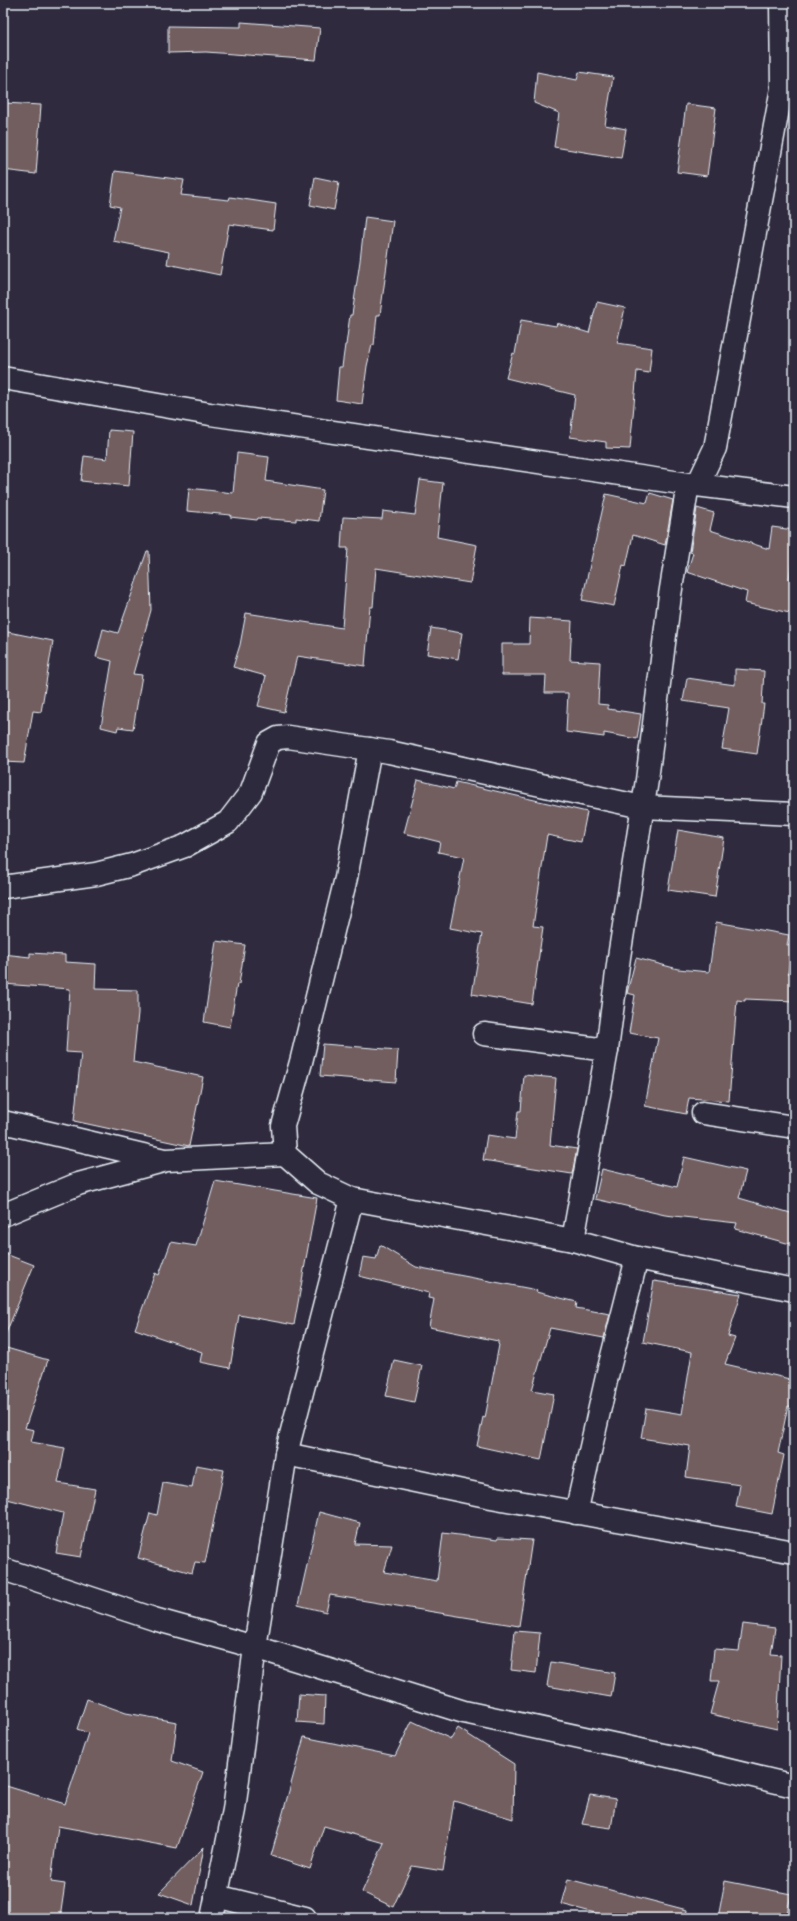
<svg xmlns="http://www.w3.org/2000/svg" width="797" height="1921" font-family="Dekko,sans-serif">
	<style>
		.building { fill: #725d5f; stroke: #e8f1f8 }
		.lines { fill: none; stroke-linecap: round; stroke-linejoin: round }
		.street-casing { stroke: #e8f1f8; stroke-width: 25 }
		.street { stroke: #2f2a3d; stroke-width: 22 }
	</style>
	<rect width="100%" height="100%" fill="#2f2a3d"/>
	<filter id="ink" filterUnits="userSpaceOnUse"><feTurbulence type="fractalNoise" baseFrequency=".025" numOctaves="2"/><feDisplacementMap in="SourceGraphic" scale="8" xChannelSelector="R" yChannelSelector="G"/><feConvolveMatrix kernelMatrix="1 2 1 2 8 2 1 2 1" color-interpolation-filters="sRGB"/></filter>
	<g filter="url(#ink)">
		<g class="building">
			<path d="M241,22L320,28L316,60L206,52L168,53V26L241,27Z"/>
			<path d="M537,72L577,80L579,72L613,77L605,125L626,129L621,158L554,147L559,113L534,103Z"/>
			<path d="M4,103L41,105L36,174L3,170Z"/>
			<path d="M686,104L716,108L707,176L677,172Z"/>
			<path d="M115,171L184,180L181,195L229,200L230,197L276,204L273,230L229,224L220,275L167,264L169,252L113,241L120,207L110,205Z"/>
			<path d="M315,177L339,182L334,210L310,205Z"/>
			<path d="M365,217L393,221L380,315H377L374,345H372L367,366L362,404L336,400L339,367H342L345,345H346L350,315H352L360,261Z"/>
			<path d="M597,302L625,308L617,343L652,348L649,373L637,371L630,449L606,448V442L570,437L575,395L506,378L513,353L515,354L521,320L556,326L557,323L589,333Z"/>
			<path d="M109,430L133,432L129,486L81,481L84,456L107,459Z"/>
			<path d="M237,453L269,457L266,481L323,490L319,521L296,518V521L258,518L257,520L230,517L231,515L187,511L189,488L233,493Z"/>
			<path d="M420,480L443,483L437,537L477,545L470,583L376,568L373,607H370L365,666L297,656L284,712L258,706L266,676L233,667L240,645L246,613L342,628L348,548H341L343,517L382,519L383,511L415,515Z"/>
			<path d="M650,493L673,500L665,545L633,535L626,566L623,565L614,606L582,600L606,494L647,503Z"/>
			<path d="M697,508L714,513L710,530L769,549L772,527L794,530V545L789,579L794,580V614L745,603L747,592L687,572L693,553L690,552Z"/>
			<path d="M147,551H149L151,610L133,674L142,675L133,729L118,727L117,731L101,727L112,661L96,657L103,629L118,633Z"/>
			<path d="M530,618L572,621L570,660L600,662L598,704L608,705V709L641,714L637,739L604,733V737L566,732L568,693H545L546,675H502V644H529Z"/>
			<path d="M431,628L462,633L458,659L427,654Z"/>
			<path d="M3,631L53,641L41,712L33,711L24,763L3,762Z"/>
			<path d="M735,669L764,671L762,704H764L757,754L722,749L729,708L683,701L687,678L735,685Z"/>
			<path d="M418,780L454,789L456,782L587,812L581,842L547,835L533,926L543,927L532,1004L472,994L482,934L450,928L464,857L438,852L440,842L404,833Z"/>
			<path d="M678,830L724,838L715,897L668,890Z"/>
			<path d="M716,922L789,935L787,945L792,946L788,973H794V1001L745,999V1001L737,1000L729,1101L689,1098L686,1114L645,1106L658,1038L629,1033L635,995L627,993L636,958L678,969L709,972Z"/>
			<path d="M216,941L245,945L239,984H237L230,1027L204,1022Z"/>
			<path d="M30,953L65,955V962L96,964L95,989L138,990V1013L133,1062L203,1077L189,1146L74,1121L81,1053L66,1052L70,989L3,984V954L30,957Z"/>
			<path d="M323,1044L398,1050L396,1082L320,1076Z"/>
			<path d="M524,1075L556,1078L550,1145L577,1149L572,1174L483,1160L487,1135L515,1139L518,1111H521Z"/>
			<path d="M684,1157L746,1171L739,1198L794,1214V1245L735,1229L737,1223L665,1215L595,1199L602,1169L677,1187Z"/>
			<path d="M215,1181L317,1198L294,1325L239,1315L230,1368L200,1362L202,1352L135,1329L155,1273L159,1275L171,1242L196,1246Z"/>
			<path d="M380,1245L416,1267L537,1290L536,1292L577,1302L576,1308L610,1314L604,1338L550,1328L532,1390L554,1394L541,1460L477,1446L483,1417L485,1418L499,1345L498,1344V1341L429,1327L434,1299L428,1298L429,1293L359,1276L363,1257L376,1259Z"/>
			<path d="M3,1253L34,1265L4,1338L3,1337Z"/>
			<path d="M654,1281L741,1294L728,1336L735,1338L725,1364L794,1380V1407L788,1406L778,1453L784,1455L772,1514L736,1507L740,1485L686,1477L690,1446L641,1438L646,1408L682,1414L692,1352L643,1342Z"/>
			<path d="M3,1347L48,1360L25,1428L34,1430L31,1442L65,1448L58,1483L95,1489L81,1557L56,1553L63,1513L3,1498V1422L10,1390L3,1388Z"/>
			<path d="M394,1360L422,1366L414,1402L386,1396Z"/>
			<path d="M196,1465L224,1470L205,1563L195,1562L192,1573L138,1558L150,1513L157,1515L163,1483L192,1488Z"/>
			<path d="M319,1512L360,1523L355,1544L392,1545L384,1572L437,1581L443,1533L497,1540L498,1538L532,1540L519,1626L330,1595L326,1612L298,1605Z"/>
			<path d="M743,1624L775,1628L771,1654L781,1655L777,1729L710,1714L719,1681H711L714,1649L739,1651Z"/>
			<path d="M515,1631L540,1633L536,1673L511,1670Z"/>
			<path d="M551,1662L615,1673L611,1697L547,1686Z"/>
			<path d="M299,1694L325,1696L324,1724L297,1722Z"/>
			<path d="M87,1699L126,1713L177,1722L172,1761L203,1772L177,1848L58,1826L51,1882L65,1884L60,1918H3V1785L65,1804L88,1733L77,1729Z"/>
			<path d="M412,1721L451,1739L458,1728L514,1764L513,1819L454,1801L443,1871L412,1866L393,1907L362,1892L384,1843L324,1826L310,1869L271,1856L304,1737L395,1756Z"/>
			<path d="M590,1795L616,1799L611,1828L582,1824Z"/>
			<path d="M204,1847L193,1905L159,1893Z"/>
			<path d="M568,1879L687,1910L686,1918H614L561,1904Z"/>
			<path d="M725,1881L791,1894L786,1918H718Z"/>
		</g>
		<g class="lines">
			<g class="street-casing">
				<g id="street">
					<path d="M3,378L210,414L688,484L794,497"/>
					<path d="M698,484L715,448L782,88L781,3"/>
					<path d="M3,887L96,874L132,865L185,846L228,822L251,792L269,743L278,738L288,737L389,752L642,807L794,814"/>
					<path d="M484,1034L607,1050"/>
					<path d="M703,1113L794,1127"/>
					<path d="M3,1122L164,1160"/>
					<path d="M352,1199L318,1183L285,1154L283,1126L301,1062L346,878L370,749"/>
					<path d="M3,1215L78,1184L167,1160L285,1154"/>
					<path d="M573,1240L607,1050L619,957L647,780L670,595L688,484"/>
					<path d="M286,1454L491,1497L794,1552"/>
					<path d="M576,1513L608,1372L637,1258"/>
					<path d="M3,1569L154,1619L255,1647L464,1712L682,1759L794,1786"/>
					<path d="M216,1896L305,1918"/>
					<path d="M212,1918L234,1810L255,1647L286,1454L352,1199L573,1240L637,1258L794,1290"/>
				</g>
			</g>
			<use href="#street" class="street"/>
		</g>
	</g>
	<rect width="797" height="1921" fill="none" stroke="#2f2a3d" stroke-width="16"/>
	<rect x="8" y="8" width="781" height="1905" fill="none" stroke="#e8f1f8" stroke-width="1.5" filter="url(#ink)"/>
</svg>
